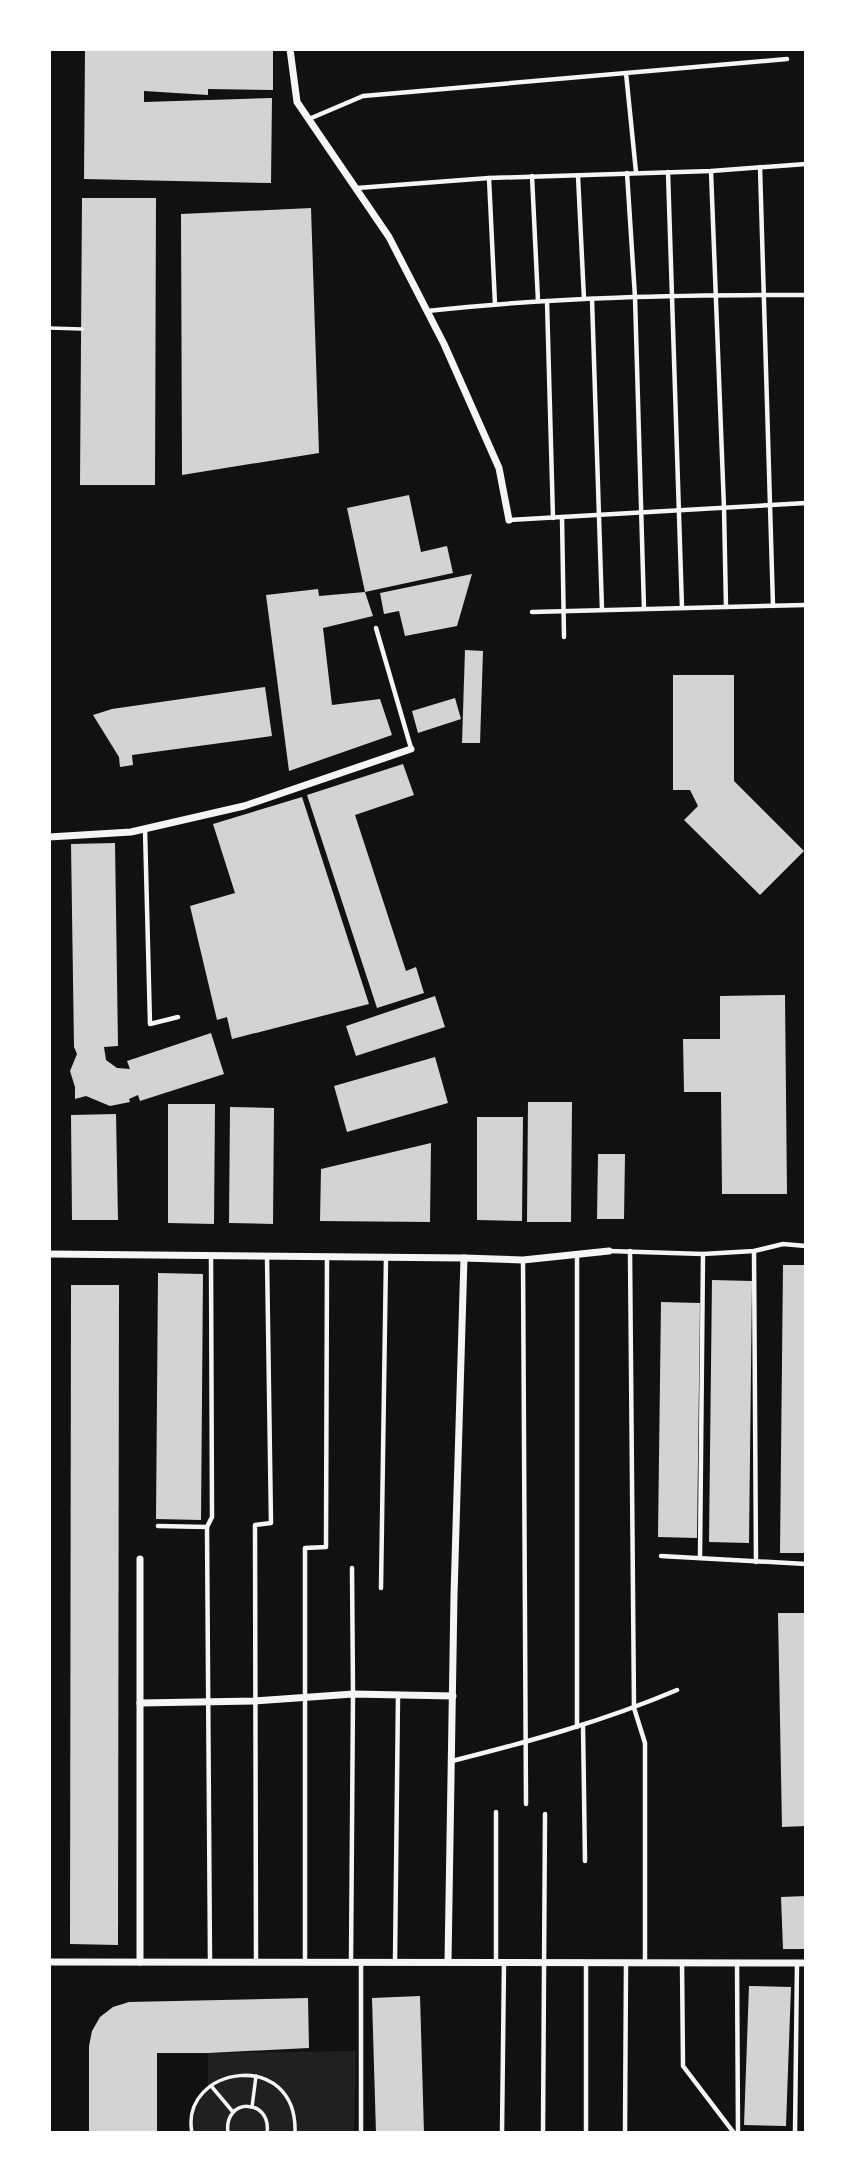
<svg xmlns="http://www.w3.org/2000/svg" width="855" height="2182" font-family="Montserrat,sans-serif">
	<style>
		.green { fill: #202020 }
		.building { fill: #d3d3d3 }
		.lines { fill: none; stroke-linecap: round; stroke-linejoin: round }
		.path { stroke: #f5f5f5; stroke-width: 3.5 }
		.service { stroke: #f5f5f5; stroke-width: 4.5 }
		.minor { stroke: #f5f5f5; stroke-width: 7 }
	</style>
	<rect width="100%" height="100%" fill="#111"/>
	<path class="green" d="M356,2051L354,2133H192L194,2110L208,2089V2053Z"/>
	<g class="building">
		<path d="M85,49H273V90L208,89V95L144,91V102L272,98L271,183L84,179Z"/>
		<path d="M82,198H156L155,485H80Z"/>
		<path d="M311,208L319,453L182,475L181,214Z"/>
		<path d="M409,495L421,552L447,546L453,573L365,592L347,508Z"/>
		<path d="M472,574L457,626L405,636L399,611L384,614L380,593Z"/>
		<path d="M318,589L319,596L365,592L373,616L323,628L332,705L380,699L392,735L289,771L266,595Z"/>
		<path d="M465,650L483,651L480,743H462Z"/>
		<path d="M673,675H734V781L804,851L760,895L684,820L698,806L690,790H673Z"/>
		<path d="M265,687L272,736L132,755L133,765L120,767L119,757L93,715L112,709Z"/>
		<path d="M455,698L461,719L418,733L412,711Z"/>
		<path d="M403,764L414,795L355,815L406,971L416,967L424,993L377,1008L307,795Z"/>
		<path d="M302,797L369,1004L232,1039L227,1017L217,1020L190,906L235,893L213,824Z"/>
		<path d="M115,843L118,1046L104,1047L106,1060L117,1068L130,1069L127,1061L211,1033L224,1074L140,1101L138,1095L129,1099L130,1102L110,1106L86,1096L75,1099V1087L70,1071L77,1054L74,1047L71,844Z"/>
		<path d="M785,995L787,1194H722L721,1092H684L683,1039H720V996Z"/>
		<path d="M435,996L445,1027L356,1056L346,1026Z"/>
		<path d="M435,1057L448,1103L347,1132L334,1086Z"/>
		<path d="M528,1102H572L571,1222H527Z"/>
		<path d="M168,1104H215L214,1224L168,1223Z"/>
		<path d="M230,1107L274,1108L273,1224L229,1223Z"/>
		<path d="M116,1114L118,1220H72L71,1115Z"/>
		<path d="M477,1117H523L522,1221L477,1220Z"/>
		<path d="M431,1143L430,1222L320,1221L321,1169Z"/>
		<path d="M598,1154H625L624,1219H597Z"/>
		<path d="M783,1265H806V1553H780Z"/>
		<path d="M158,1273L203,1274L201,1520L156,1519Z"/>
		<path d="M712,1280L752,1281L749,1543L709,1542Z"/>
		<path d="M71,1285H119L118,1945L70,1944Z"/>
		<path d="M661,1302L700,1303L697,1538L658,1537Z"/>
		<path d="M778,1613H806V1826L782,1827Z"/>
		<path d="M806,1896V1949H783L781,1897Z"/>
		<path d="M749,1986L791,1987L786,2126L744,2125Z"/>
		<path d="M420,1996L424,2133H376L372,1998Z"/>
		<path d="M308,1998L309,2048L208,2053H157V2133H89V2046L92,2031L100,2017L113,2007L129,2002Z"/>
	</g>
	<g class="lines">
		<g class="path">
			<path d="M49,328L82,329"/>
			<path d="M212,2087L233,2112"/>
			<path d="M252,2107L256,2076"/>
			<path d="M192,2133C179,2066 298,2047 295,2133"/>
			<path d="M228,2133C223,2097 272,2098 267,2133"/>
		</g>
		<g class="service">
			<path d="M626,73L636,172"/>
			<path d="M309,119L363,96L787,59"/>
			<path d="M760,167L773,606"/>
			<path d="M711,171L724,508L726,607"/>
			<path d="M668,172L682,608"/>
			<path d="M627,173L635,297L644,609"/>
			<path d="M532,176L538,301"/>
			<path d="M578,176L584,299"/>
			<path d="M489,178L495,304"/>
			<path d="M357,188L489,178L711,171L806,164"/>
			<path d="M592,299L602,610"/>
			<path d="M547,301L553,518"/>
			<path d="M427,311C553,297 680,295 806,295"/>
			<path d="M562,517L564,637"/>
			<path d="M509,520L806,503"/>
			<path d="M532,612L806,605"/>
			<path d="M376,628L411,748"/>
			<path d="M145,829L150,1024L178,1017"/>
			<path d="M609,1251L703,1254L700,1558"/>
			<path d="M630,1251L634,1708L645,1743V1963"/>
			<path d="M754,1251L756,1562"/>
			<path d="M577,1254V1727"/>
			<path d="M703,1254L754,1251L783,1244L806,1246"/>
			<path d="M523,1260L526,1804"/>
			<path d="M158,1526L207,1527L210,1961"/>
			<path d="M207,1527L212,1517L211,1256"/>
			<path d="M661,1556L806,1564"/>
			<path d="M381,1588L386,1257"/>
			<path d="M583,1725L585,1861"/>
			<path d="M452,1761C528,1742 604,1721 677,1690"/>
			<path d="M256,1962L255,1525L271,1523L267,1257"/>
			<path d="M305,1962V1548L326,1547L327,1257"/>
			<path d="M351,1962L353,1694L352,1568"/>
			<path d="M395,1962L398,1695"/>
			<path d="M496,1962V1812"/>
			<path d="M682,1962L683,2066L734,2133"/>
			<path d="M737,1962L738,2133"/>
			<path d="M361,1963V2133"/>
			<path d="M586,1963V2133"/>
			<path d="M502,2133L504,1962"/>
			<path d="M543,2133L545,1814"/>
			<path d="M625,2133L626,1963"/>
			<path d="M795,2133L797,1962"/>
		</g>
		<g class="minor">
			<path d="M290,49L297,102L389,237L444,344L499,468L509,520"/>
			<path d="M49,837L131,832L244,806L411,749"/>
			<path d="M49,1254L464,1258L523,1260L609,1251"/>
			<path d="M140,1559V1962"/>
			<path d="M140,1703L254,1701L353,1694L453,1696"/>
			<path d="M49,1962L806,1963"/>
			<path d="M448,1962L454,1595L464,1258"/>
		</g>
	</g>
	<rect width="855" height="2182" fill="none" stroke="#ffffff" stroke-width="102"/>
</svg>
